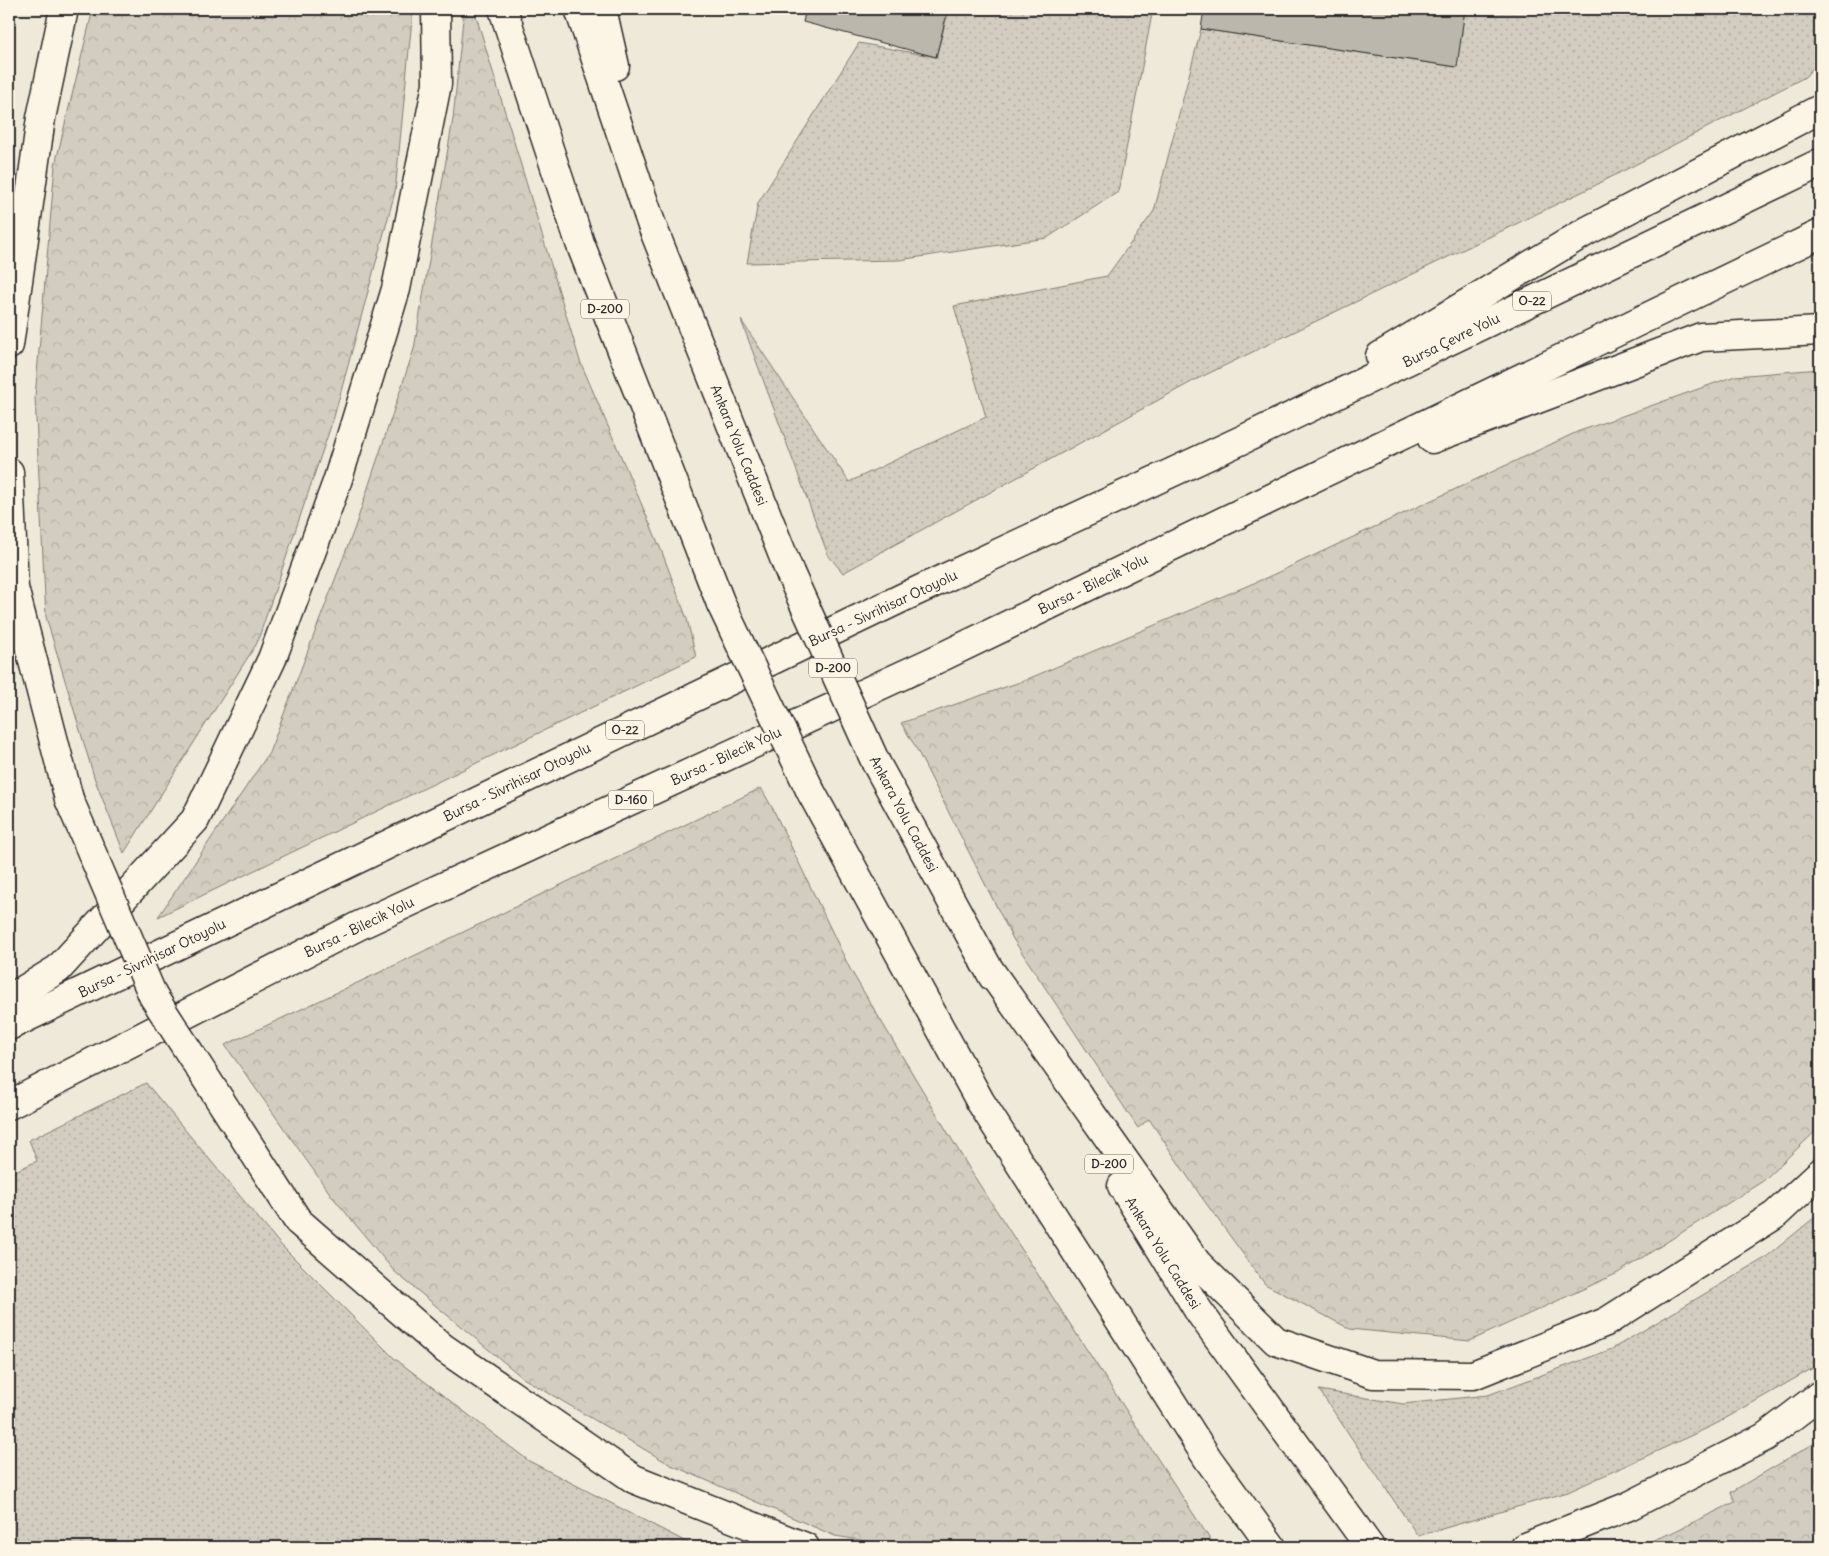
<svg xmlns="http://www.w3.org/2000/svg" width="1829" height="1556" font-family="Delius,sans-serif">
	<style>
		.grass { fill: url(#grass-dots); stroke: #7e7c76 }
		.forest { fill: url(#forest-crowns); stroke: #7e7c76 }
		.building { fill: #bcb7ac; stroke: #2b2b2b }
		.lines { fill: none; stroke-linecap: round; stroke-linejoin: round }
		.highway-casing { stroke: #2b2b2b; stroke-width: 31 }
		.highway { stroke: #fcf5e5; stroke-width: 28 }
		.highway-bridge-casing { stroke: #2b2b2b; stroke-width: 31; stroke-linecap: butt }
		.highway-bridge { stroke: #fcf5e5; stroke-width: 28 }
		.labels { text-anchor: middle; stroke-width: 4.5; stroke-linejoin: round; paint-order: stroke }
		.shield { fill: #fcf5e5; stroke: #6a6863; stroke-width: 1 }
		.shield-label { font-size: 12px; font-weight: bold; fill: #2b2b2b }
		.street-label { font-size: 14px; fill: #2b2b2b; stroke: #fcf5e5 }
	</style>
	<defs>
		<pattern id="grass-dots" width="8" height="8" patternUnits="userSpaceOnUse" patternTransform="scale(1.25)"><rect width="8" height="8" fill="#d2cdc0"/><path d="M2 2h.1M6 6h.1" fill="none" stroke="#b4b0a5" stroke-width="1.8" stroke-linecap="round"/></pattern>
		<pattern id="forest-crowns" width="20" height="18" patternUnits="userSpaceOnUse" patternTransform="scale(1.25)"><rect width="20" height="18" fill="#d2cdc0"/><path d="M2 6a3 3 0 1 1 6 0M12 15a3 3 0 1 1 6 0" fill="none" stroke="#b4b0a5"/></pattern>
	</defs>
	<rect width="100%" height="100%" fill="#efe9da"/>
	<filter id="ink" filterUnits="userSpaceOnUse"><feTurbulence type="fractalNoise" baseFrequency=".02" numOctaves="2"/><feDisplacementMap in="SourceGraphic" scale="10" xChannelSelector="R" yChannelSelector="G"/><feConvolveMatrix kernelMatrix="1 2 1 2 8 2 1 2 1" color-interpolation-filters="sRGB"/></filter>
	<g filter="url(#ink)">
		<g class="grass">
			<path d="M949,9H1153L1118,192L1047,238L899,260L747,263L758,203L859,43L936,57Z"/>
			<path d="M1465,9H1820V59L1805,77L1592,187L1195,380L843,573L828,555L741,320L849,482L986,417L954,306L1107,276L1154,211L1201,29L1456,67Z"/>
			<path d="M146,1083L279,1243L394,1358L529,1461L696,1547H496L472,1543L471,1547H9V1174L37,1161L29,1140Z"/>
			<path d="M1820,1213V1364L1714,1425L1568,1492L1418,1536L1319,1390L1403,1404L1488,1395L1612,1349L1765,1258Z"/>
		</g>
		<g class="forest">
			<path d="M93,9H413L395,192L334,417L257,643L124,853L95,780L46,617L35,397L55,165Z"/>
			<path d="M464,9H474L580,361L662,552L687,619L696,657L158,917L269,753L355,527L414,349L453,119Z"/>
			<path d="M1820,369V1127L1763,1181L1618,1273L1470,1341L1350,1329L1265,1284L1200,1195L1149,1119L1138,1128L1013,939L915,746L901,723L1023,681L1268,577L1577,432L1735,376Z"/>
			<path d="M761,788L773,809L850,969L972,1173L1215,1547H903L835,1536L671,1465L523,1378L394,1271L331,1195L225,1045L389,968Z"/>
			<path d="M1820,1440V1547H1636L1671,1533L1735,1502L1731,1492Z"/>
		</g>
		<g class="building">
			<path d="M806,9H948L936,57L803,22Z"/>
			<path d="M1204,9H1465L1457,67L1201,29Z"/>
			<path d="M472,1543L496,1547H471Z"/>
		</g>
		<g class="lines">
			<g class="highway-casing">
				<g id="highway">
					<path d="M503,9L580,243L721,604"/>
					<path d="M579,9L651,223L790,573"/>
					<path d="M602,9L615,66"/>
					<path d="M9,345L41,118L64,9"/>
					<path d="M1380,356L1587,231L1820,109"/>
					<path d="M1432,439L1701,337L1820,331"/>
					<path d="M9,472L14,588L69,799"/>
					<path d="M876,763L993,977"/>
					<path d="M811,792L980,1101L1208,1459L1272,1547"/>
					<path d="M984,962L1197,1263L1276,1341L1373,1374L1473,1375L1606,1322L1775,1215L1820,1173"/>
					<path d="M9,999L58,969L195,820L272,659L337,482L396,289L437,84L436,9"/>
					<path d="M9,1026L904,597L1244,439L1820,163"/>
					<path d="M9,1105L360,925L929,663L1820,234"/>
					<path d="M1122,1186L1198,1310L1370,1547"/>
					<path d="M298,1221L442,1347L634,1479L805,1547"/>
					<path d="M1525,1547L1629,1506L1765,1437L1820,1395"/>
				</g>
			</g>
			<use href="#highway" class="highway"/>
			<g class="highway-bridge-casing">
				<g id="highway-bridge">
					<path d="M790,573L876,763"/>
					<path d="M721,604L811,792"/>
					<path d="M69,799L153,996L298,1221"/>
				</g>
			</g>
			<use href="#highway-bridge" class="highway-bridge"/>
		</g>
	</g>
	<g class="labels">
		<g class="shield">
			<rect x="1513" y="291.5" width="38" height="19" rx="4"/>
			<rect x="581" y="299.5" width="48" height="19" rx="4"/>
			<rect x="809" y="658.5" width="48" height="19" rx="4"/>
			<rect x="606" y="720.5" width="38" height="19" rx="4"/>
			<rect x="608.5" y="790.5" width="45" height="19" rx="4"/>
			<rect x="1085" y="1154.5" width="48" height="19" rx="4"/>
		</g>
		<g class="shield-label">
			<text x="1532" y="305">O-22</text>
			<text x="605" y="313">D-200</text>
			<text x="833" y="672">D-200</text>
			<text x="625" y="734">O-22</text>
			<text x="631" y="804">D-160</text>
			<text x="1109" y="1168">D-200</text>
		</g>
		<g class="street-label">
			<text transform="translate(1451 340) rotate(-26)" y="5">Bursa Çevre Yolu</text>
			<text transform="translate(739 445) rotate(68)" y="5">Ankara Yolu Caddesi</text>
			<text transform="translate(1093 584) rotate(-26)" y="5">Bursa - Bilecik Yolu</text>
			<text transform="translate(883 608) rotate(-25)" y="5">Bursa - Sivrihisar Otoyolu</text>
			<text transform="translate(726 756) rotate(-25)" y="5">Bursa - Bilecik Yolu</text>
			<text transform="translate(517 782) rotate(-26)" y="5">Bursa - Sivrihisar Otoyolu</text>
			<text transform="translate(904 814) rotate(62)" y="5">Ankara Yolu Caddesi</text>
			<text transform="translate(359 927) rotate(-26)" y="5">Bursa - Bilecik Yolu</text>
			<text transform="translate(152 958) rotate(-26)" y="5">Bursa - Sivrihisar Otoyolu</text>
			<text transform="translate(1163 1253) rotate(58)" y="5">Ankara Yolu Caddesi</text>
		</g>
	</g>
	<rect width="1829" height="1556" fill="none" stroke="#fcf5e5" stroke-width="30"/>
	<rect x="15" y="15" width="1799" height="1526" fill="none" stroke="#2b2b2b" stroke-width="2" filter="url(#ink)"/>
</svg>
